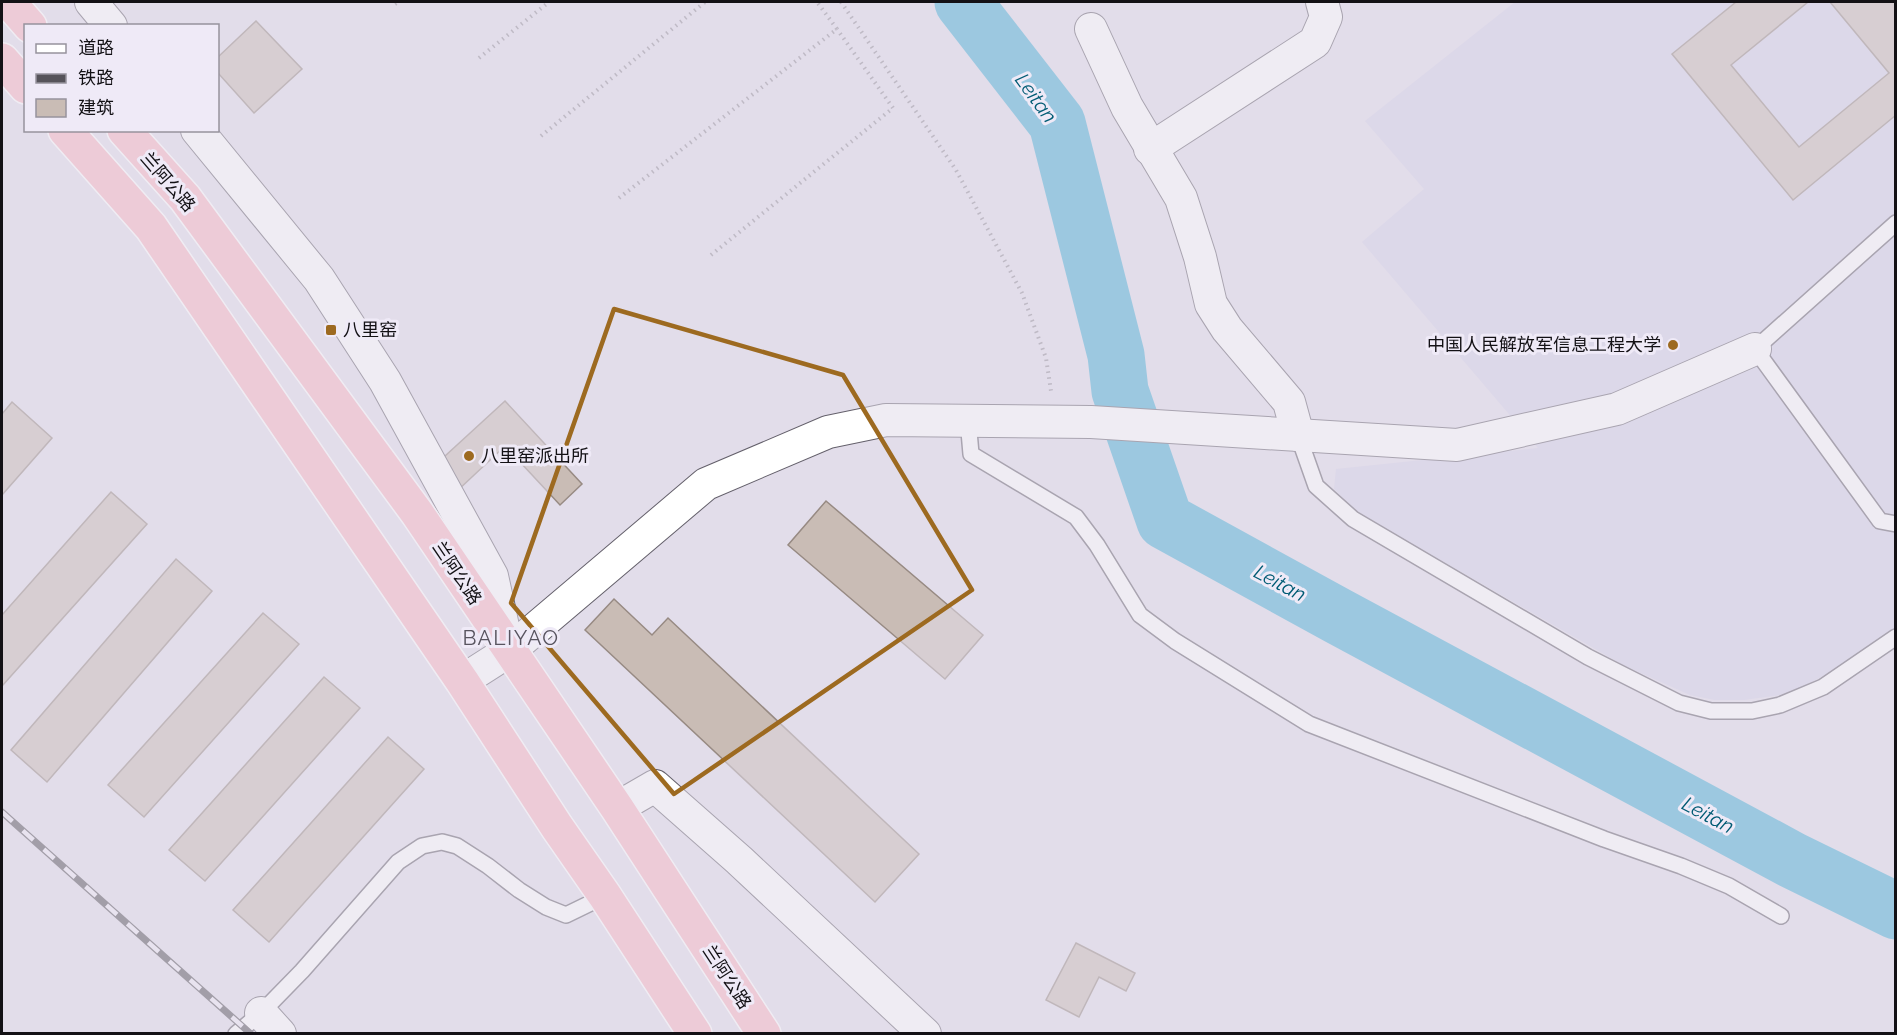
<svg xmlns="http://www.w3.org/2000/svg" width="1897" height="1035" font-family="Raleway,'Noto Sans SC',sans-serif">
	<style>
		.education { fill: #d5d2e8 }
		.lines { fill: none; stroke-linecap: round; stroke-linejoin: round }
		.river { stroke: #48b0d6; stroke-width: 57 }
		.building { fill: #c9bcb5; stroke: #978a83; stroke-width: 1.5 }
		.service-casing { stroke: #64606b; stroke-width: 18 }
		.minor-casing { stroke: #64606b; stroke-width: 34 }
		.trunk-casing { stroke: #fff; stroke-width: 36 }
		.path { stroke: #94909a; stroke-width: 4; stroke-dasharray: 1.5 4.5; stroke-linecap: butt }
		.service { stroke: #fff; stroke-width: 15 }
		.minor { stroke: #fff; stroke-width: 32 }
		.trunk { stroke: #fab7c2; stroke-width: 33 }
		.rail-casing { stroke: #56535a; stroke-width: 7 }
		.rail { stroke: #efeaf7; stroke-width: 4.5; stroke-dasharray: 14; stroke-linecap: butt }
		.marked { fill: none; stroke: #9d6a20; stroke-width: 4.5; stroke-linejoin: round }
		.poi-dot { fill: #9d6a20; stroke: #efeaf7; stroke-width: 2 }
		.labels { text-anchor: middle; stroke-width: 6; stroke-linejoin: round; paint-order: stroke }
		.street-label { font-size: 18px; fill: #131115; stroke: #efeaf7 }
		.poi-label { font-size: 18px; fill: #131115; stroke: #efeaf7; text-anchor: start }
		.water-label { font-size: 20px; font-style: italic; fill: #005b74; stroke: #efeaf7 }
		.quarter-label { font-size: 21px; letter-spacing: 1.5px; fill: #58545f; stroke: #efeaf7 }
	</style>
	<rect width="100%" height="100%" fill="#e2ddea"/>
	<path class="education" d="M1515,2H1895V630L1835,670L1788,694L1744,700H1715L1690,695L1623,665L1359,513L1334,489L1336,469L1538,448L1362,242L1424,189L1365,121Z"/>
	<g class="lines">
		<path class="river" d="M963,2L1057,123L1116,355L1120,391L1165,521L1338,616L1792,860L1896,911"/>
	</g>
	<g class="building">
		<path d="M1736,2H1808L1731,65L1799,147L1889,73L1830,2H1896V115L1793,200L1672,54Z"/>
		<path d="M256,21L302,69L254,113L218,73V57Z"/>
		<path d="M505,401L582,484L560,505L505,446L456,492L433,467Z"/>
		<path d="M12,402L52,438L2,495V414Z"/>
		<path d="M111,492L147,524L2,686V615Z"/>
		<path d="M826,501L983,635L945,679L788,545Z"/>
		<path d="M176,559L212,591L47,782L11,750Z"/>
		<path d="M614,599L652,635L668,618L919,854L875,902L585,630Z"/>
		<path d="M263,613L299,644L144,817L108,785Z"/>
		<path d="M324,677L360,708L205,881L169,850Z"/>
		<path d="M388,737L424,769L269,942L233,910Z"/>
		<path d="M1076,943L1135,973L1126,991L1099,977L1079,1017L1046,1000Z"/>
	</g>
	<g class="lines">
		<g class="service-casing">
			<g id="service">
				<path d="M1896,223L1755,349L1880,521L1896,524"/>
				<path d="M968,420L971,454L1076,517L1097,545L1140,615L1175,641L1309,724L1604,839L1681,866L1729,886L1781,916"/>
				<path d="M1298,435L1316,486L1353,519L1588,657L1679,703L1711,711H1752L1780,705L1823,687L1896,637"/>
				<path d="M236,1034L261,1013L302,971L398,862L422,846L442,842L457,846L488,866L519,890L546,907L566,915L605,896"/>
			</g>
		</g>
		<g class="minor-casing">
			<g id="minor">
				<path d="M91,2L111,26"/>
				<path d="M1091,29L1127,107L1181,198L1200,257L1211,304L1227,329L1289,402L1298,435"/>
				<path d="M197,130L319,279L385,381L492,576L507,645"/>
				<path d="M1150,149L1315,42L1326,17L1322,2"/>
				<path d="M462,681L509,651L706,484L828,432L886,420L1091,422L1457,445L1617,409L1755,349"/>
				<path d="M617,808L655,786L739,860L925,1034"/>
				<path d="M261,1013L280,1034"/>
			</g>
		</g>
		<g class="trunk-casing">
			<g id="trunk">
				<path d="M9,2L30,26"/>
				<path d="M2,60L26,87"/>
				<path d="M65,130L151,227L462,681L557,827L605,896L695,1034"/>
				<path d="M124,130L185,198L417,513L617,808L764,1034"/>
			</g>
		</g>
		<g class="path">
			<path d="M841,2L956,170L1022,293L1046,358L1051,391"/>
			<path d="M395,4L398,2"/>
			<path d="M479,58L549,2"/>
			<path d="M541,136L705,2"/>
			<path d="M619,198L837,29L817,2"/>
			<path d="M711,255L893,108L837,29"/>
		</g>
		<use href="#service" class="service"/>
		<use href="#minor" class="minor"/>
		<use href="#trunk" class="trunk"/>
		<g class="rail-casing">
			<path id="rail" d="M2,812L251,1034"/>
		</g>
		<use href="#rail" class="rail"/>
	</g>
	<path d="M0 0H1897V1035H0ZM614,309L843,375L972,590L674,794L511,603Z" fill="#e2ddea" fill-opacity=".55" fill-rule="evenodd"/>
	<path class="marked" d="M614,309L843,375L972,590L674,794L511,603Z"/>
	<g class="poi-dot">
		<rect x="325" y="324" width="12" height="12" rx="3"/>
		<circle cx="1673" cy="345" r="6"/>
		<circle cx="469" cy="456" r="6"/>
	</g>
	<g class="labels">
		<g class="street-label">
			<text transform="translate(168 182) rotate(49)" y="6">兰阿公路</text>
			<text transform="translate(457 573) rotate(56)" y="6">兰阿公路</text>
			<text transform="translate(727 977) rotate(57)" y="6">兰阿公路</text>
		</g>
		<g class="poi-label">
			<text x="343" y="336">八里窑</text>
			<text x="1661" y="351" text-anchor="end">中国人民解放军信息工程大学</text>
			<text x="481" y="462">八里窑派出所</text>
		</g>
		<g class="water-label">
			<text transform="translate(1036 98) rotate(54)" y="7">Leitan</text>
			<text transform="translate(1280 583) rotate(28)" y="7">Leitan</text>
			<text transform="translate(1708 815) rotate(28)" y="7">Leitan</text>
		</g>
		<g class="quarter-label">
			<text x="511" y="645">BALIYAO</text>
		</g>
	</g>
	<rect width="1897" height="1035" fill="none" stroke="#131115" stroke-width="6"/>
	<rect x="24" y="24" width="195" height="108" fill="#efeaf7" stroke="#97939d" stroke-width="1.5"/>
	<rect x="36" y="44" width="30" height="9" fill="#ffffff" stroke="#97939d" stroke-width="1.5"/>
	<text x="78" y="54" font-size="18" fill="#131115">道路</text>
	<rect x="36" y="74" width="30" height="9" fill="#56535a" stroke="#97939d" stroke-width="1.5"/>
	<text x="78" y="84" font-size="18" fill="#131115">铁路</text>
	<rect x="36" y="99" width="30" height="18" fill="#c9bcb5" stroke="#97939d" stroke-width="1.5"/>
	<text x="78" y="114" font-size="18" fill="#131115">建筑</text>
</svg>
